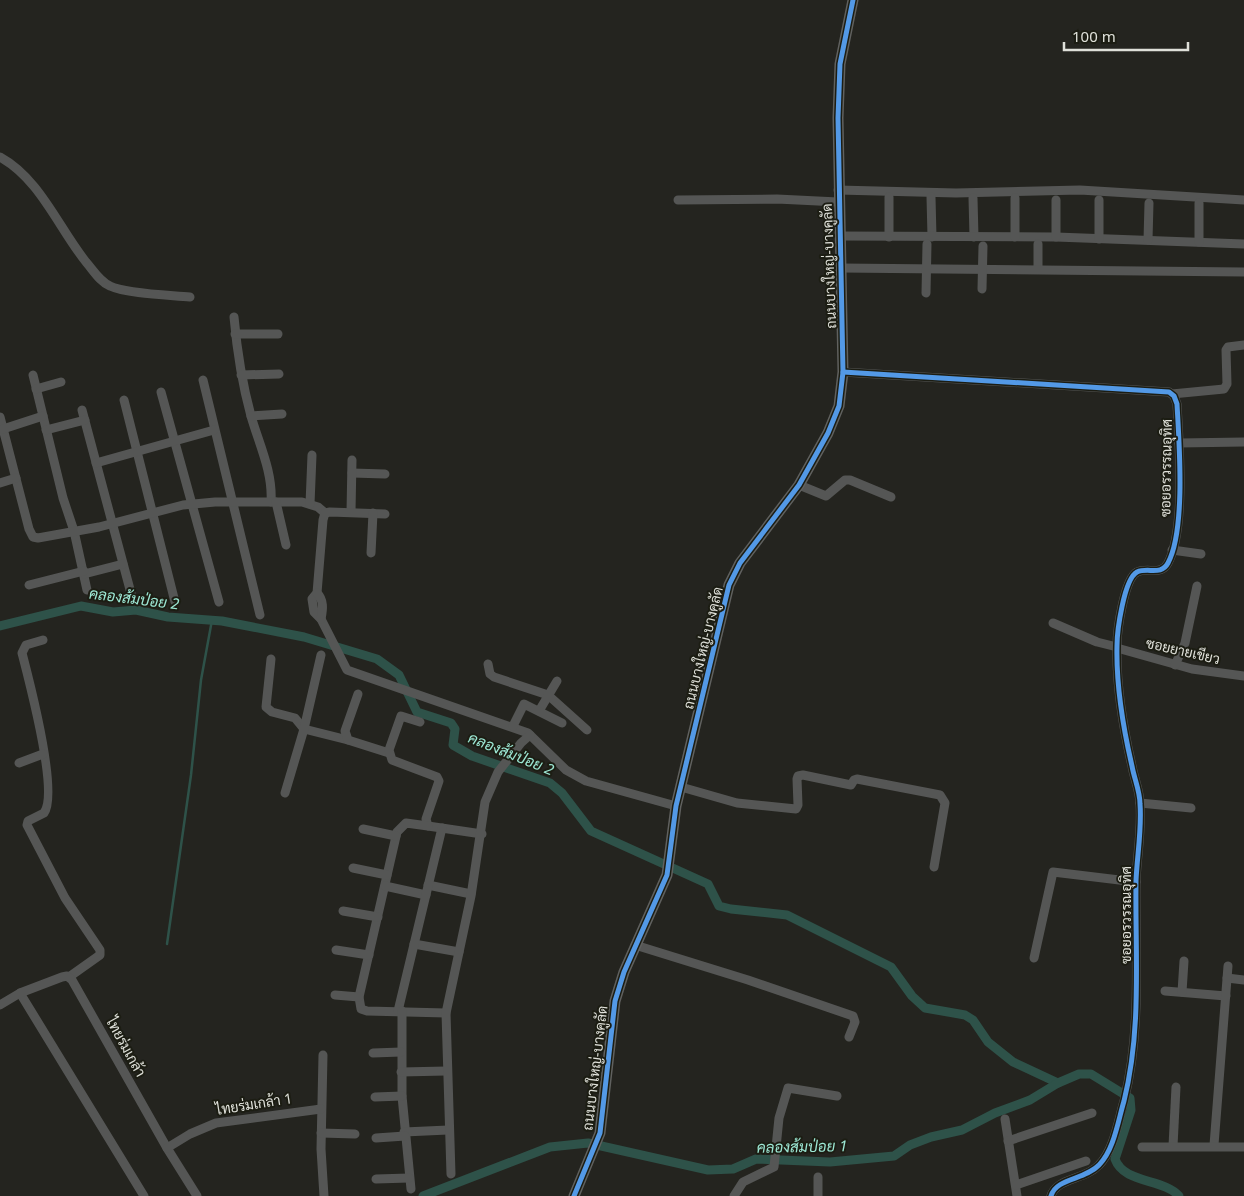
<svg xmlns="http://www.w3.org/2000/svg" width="1244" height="1196" font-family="'Noto Sans',Sarabun,sans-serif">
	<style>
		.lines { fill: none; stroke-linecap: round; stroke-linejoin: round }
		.stream { stroke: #2e5249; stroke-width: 2.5 }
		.canal { stroke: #2e5249; stroke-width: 9 }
		.street { stroke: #555655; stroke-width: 9 }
		.secondary { stroke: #60615f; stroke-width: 11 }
		.cycleway-casing { stroke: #1c1d13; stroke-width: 8 }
		.cycleway { stroke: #5399e6; stroke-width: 5 }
		.labels { text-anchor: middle; stroke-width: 4; stroke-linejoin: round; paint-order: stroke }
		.street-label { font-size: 14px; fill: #dfe0d9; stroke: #1c1d13 }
		.water-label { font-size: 15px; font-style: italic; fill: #9de8d5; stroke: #1c1d13 }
	</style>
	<rect width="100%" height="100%" fill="#24241f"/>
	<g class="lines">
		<path class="stream" d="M167,944L191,775L201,680L212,620"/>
		<g class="canal">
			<path d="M0,626L81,606L113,612L136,610L168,617L222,621L304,637L377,659L399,675L417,712L451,723L455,729L453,745L472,756L550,783L562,793L591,831L708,884L719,906L731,909L787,915L891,967L912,996L925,1008L965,1015L973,1020L988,1042L1013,1062L1058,1083"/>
			<path d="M423,1196L550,1147L588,1143L708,1170L733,1169L756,1159L830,1162L894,1156L910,1145L931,1137L962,1130L995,1113L1030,1100L1058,1083L1079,1074H1091L1130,1098L1131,1110L1115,1159C1124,1184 1163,1178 1179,1196"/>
		</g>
		<g class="street">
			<path d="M0,157C40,179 58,227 86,262C93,270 100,282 110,286C127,294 170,295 190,297"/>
			<path d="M838,190L956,193L1080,190L1244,200"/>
			<path d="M889,197V237"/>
			<path d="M931,197L932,237"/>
			<path d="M973,198L974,237"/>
			<path d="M678,200L777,199L838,202"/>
			<path d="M840,236L1056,237L1244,244"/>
			<path d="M1015,237V198"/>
			<path d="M1056,237V200"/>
			<path d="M1099,239V200"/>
			<path d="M1148,240L1149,203"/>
			<path d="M1199,242V203"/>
			<path d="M1038,244V268"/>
			<path d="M841,268L1244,272"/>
			<path d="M982,289L983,246"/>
			<path d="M926,293L927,244"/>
			<path d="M234,317C237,351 242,383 251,416C259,444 273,472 271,502"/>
			<path d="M235,334H278"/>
			<path d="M843,372L1169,392L1174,396L1177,404C1179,442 1186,529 1168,563C1161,576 1148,567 1137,572C1124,579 1117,631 1117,646C1116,686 1123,727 1132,766C1134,778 1140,791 1140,804C1142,829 1137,856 1136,881C1135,955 1142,1029 1124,1101C1118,1121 1114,1150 1099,1165C1085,1180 1056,1178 1051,1196"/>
			<path d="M33,375L63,498L74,531L87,590"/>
			<path d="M241,375L279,374"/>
			<path d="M203,380L260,615"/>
			<path d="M36,389L61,382"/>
			<path d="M161,392L219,602"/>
			<path d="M1172,394L1224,389L1227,384L1226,350L1228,347L1244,345"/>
			<path d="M124,400L175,602"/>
			<path d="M82,410L132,597"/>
			<path d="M251,416L282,414"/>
			<path d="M0,417L29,529L33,537L38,538L99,527L183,505L215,502H302L318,507L325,513"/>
			<path d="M3,429L43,416"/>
			<path d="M46,430L85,420"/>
			<path d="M1179,443L1244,442"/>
			<path d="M96,463L214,430"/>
			<path d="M352,473L385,474"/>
			<path d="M0,483L16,478"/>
			<path d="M799,485L826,496L845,480H850L891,497"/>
			<path d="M276,502L286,545"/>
			<path d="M310,504L312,455"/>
			<path d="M351,512L352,460"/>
			<path d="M385,514L330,512L325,513L323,520L317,593L312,599L314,612L321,619L347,670L528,733L566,770L586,781L676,806"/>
			<path d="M1172,550L1201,554"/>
			<path d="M371,553L373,513"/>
			<path d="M84,574L123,564"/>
			<path d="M29,585L84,571"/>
			<path d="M317,593C324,600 323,609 321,619"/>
			<path d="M1053,623L1097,642L1117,647"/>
			<path d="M43,640L26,645L22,653C29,680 59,793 44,813L28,821L27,825L65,898L100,950V955L69,977"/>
			<path d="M1117,648L1192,669L1244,676"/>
			<path d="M271,659L266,707L272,712L295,718L304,729L348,740"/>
			<path d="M488,664L490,674L494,677L548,695L587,730"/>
			<path d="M1175,665L1185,643L1197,586"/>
			<path d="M358,694L345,731L348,740L389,753"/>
			<path d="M539,711L557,681"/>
			<path d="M420,722L401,716L389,750L392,760L437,777L439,781L426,819L428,826L482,834"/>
			<path d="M513,726L524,704L562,723"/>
			<path d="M19,763L43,754"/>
			<path d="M681,787L737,803L796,809L798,805L797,779L798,776L803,775L851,785L854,780L857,779L940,795L945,803L934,867"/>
			<path d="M285,793L304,729L321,655"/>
			<path d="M1140,803L1191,808"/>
			<path d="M428,826L406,823L397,832L359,997L361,1009L367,1011L446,1013"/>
			<path d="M363,829L396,836"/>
			<path d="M353,868L387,875"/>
			<path d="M428,885L471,894"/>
			<path d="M385,886L426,895"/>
			<path d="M343,911L378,917"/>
			<path d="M414,944L459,952"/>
			<path d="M635,945L748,980L853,1016L855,1022L849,1037"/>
			<path d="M336,950L369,955"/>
			<path d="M1034,958L1053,872L1136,882"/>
			<path d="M1227,978L1244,980"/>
			<path d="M1165,991L1226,996"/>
			<path d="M1182,992L1184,961"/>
			<path d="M20,993L144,1196"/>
			<path d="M335,995L359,997"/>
			<path d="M0,1005L20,993L62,977L67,976L72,980L167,1148L197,1196"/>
			<path d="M398,1011L442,828"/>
			<path d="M402,1011V1096L411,1189"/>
			<path d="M373,1053L401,1052"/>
			<path d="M323,1055L321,1149L324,1196"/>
			<path d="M401,1072L446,1071"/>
			<path d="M375,1097L402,1096"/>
			<path d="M1005,1119L1017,1196"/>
			<path d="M404,1132L448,1130"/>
			<path d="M321,1133L355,1134"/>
			<path d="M376,1138L405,1136"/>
			<path d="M1008,1141L1092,1113"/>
			<path d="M1214,1145L1228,966"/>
			<path d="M1173,1146L1176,1087"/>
			<path d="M1142,1147H1244"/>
			<path d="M167,1148L190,1134L216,1123L321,1109"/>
			<path d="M451,1174L446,1013L471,896L485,802L498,772L521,743L530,735"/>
			<path d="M818,1177V1196"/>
			<path d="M376,1179L409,1178"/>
			<path d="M1016,1185L1086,1161"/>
			<path d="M734,1196L743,1182L774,1167L779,1118L788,1088L837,1096"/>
		</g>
		<path class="secondary" d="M574,1196L600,1133L615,1001L624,972L667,875L676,806L729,585L740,563L799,485L828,433L839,406L843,372L838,118L840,64L853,0"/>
		<g class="cycleway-casing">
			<g id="cycleway">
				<path d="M843,372L1169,392L1174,396L1177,404C1179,442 1186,529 1168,563C1161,576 1148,567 1137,572C1124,579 1117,631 1117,646C1116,686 1123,727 1132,766C1134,778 1140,791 1140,804C1142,829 1137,856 1136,881C1135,955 1142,1029 1124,1101C1118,1121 1114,1150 1099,1165C1085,1180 1056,1178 1051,1196"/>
				<path d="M574,1196L600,1133L615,1001L624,972L667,875L676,806L729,585L740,563L799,485L828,433L839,406L843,372L838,118L840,64L853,0"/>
			</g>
		</g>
		<use href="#cycleway" class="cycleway"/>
	</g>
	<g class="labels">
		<g class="street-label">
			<text transform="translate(829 266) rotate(-92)" y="5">ถนนบางใหญ่-บางคูลัด</text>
			<text transform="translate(1166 468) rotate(-89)" y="5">ซอยอรวรรณอุทิศ</text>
			<text transform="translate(703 648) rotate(-76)" y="5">ถนนบางใหญ่-บางคูลัด</text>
			<text transform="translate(1183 651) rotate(13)" y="5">ซอยยายเขียว</text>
			<text transform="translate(1126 915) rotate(-90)" y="5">ซอยอรวรรณอุทิศ</text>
			<text transform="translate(126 1047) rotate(61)" y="5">ไทยร่มเกล้า</text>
			<text transform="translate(595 1068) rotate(-83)" y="5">ถนนบางใหญ่-บางคูลัด</text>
			<text transform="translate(254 1104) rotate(-9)" y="5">ไทยร่มเกล้า 1</text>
		</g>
		<g class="water-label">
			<text transform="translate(134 599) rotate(7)" y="5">คลองส้มป่อย 2</text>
			<text transform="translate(511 754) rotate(22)" y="5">คลองส้มป่อย 2</text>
			<text transform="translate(802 1147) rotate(-1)" y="5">คลองส้มป่อย 1</text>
		</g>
	</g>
	<path d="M1064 42v8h124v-8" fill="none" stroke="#dfe0d9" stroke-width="2.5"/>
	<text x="1072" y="42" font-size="15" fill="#dfe0d9" stroke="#1c1d13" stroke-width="4" paint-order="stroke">100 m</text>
</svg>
